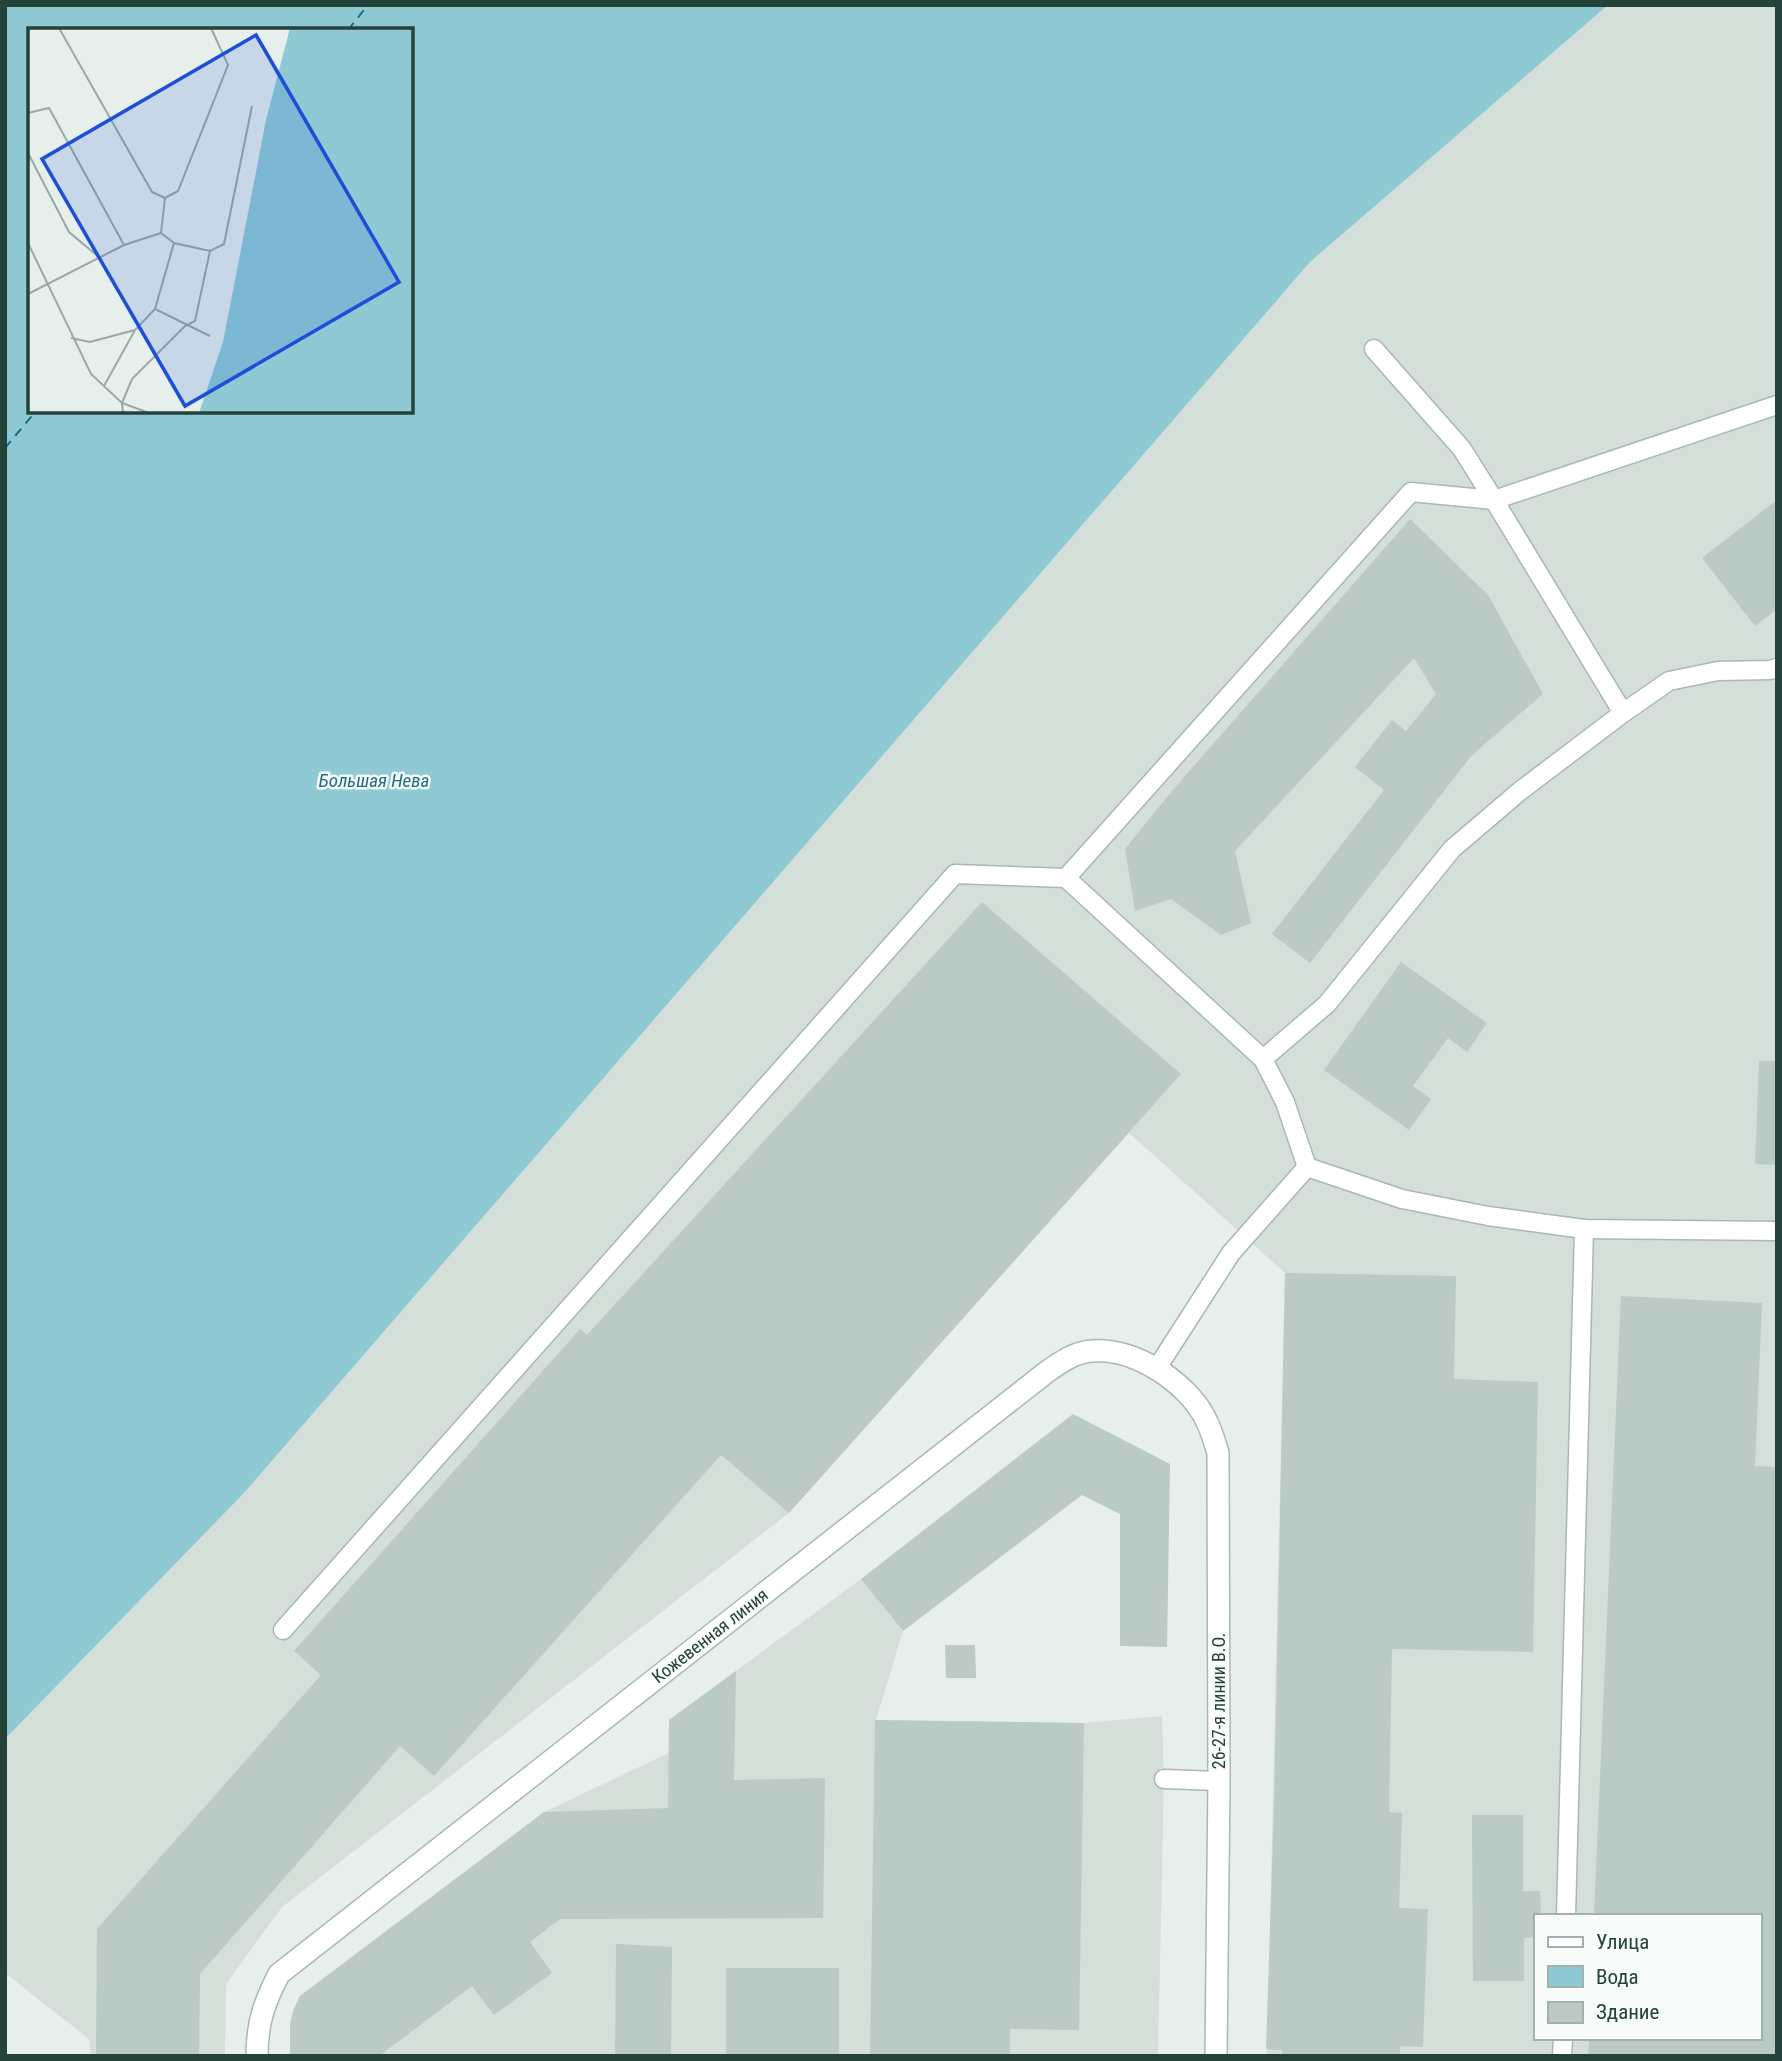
<svg xmlns="http://www.w3.org/2000/svg" width="1782" height="2061" font-family="'Roboto Condensed',sans-serif">
	<style>
		.built { fill: #d4dfda; fill-rule: evenodd }
		.water { fill: #8ec9d4; fill-rule: evenodd }
		.lines { fill: none; stroke-linecap: round; stroke-linejoin: round }
		.ferry { stroke: #1c6f80; stroke-width: 2; stroke-dasharray: 9 7; stroke-linecap: butt }
		.building { fill: #bbcac4 }
		.lane-casing { stroke: #a8b8b2; stroke-width: 21 }
		.street-casing { stroke: #a8b8b2; stroke-width: 24 }
		.lane { stroke: #fff; stroke-width: 18 }
		.street { stroke: #fff; stroke-width: 21 }
		.labels { text-anchor: middle; stroke-width: 5; stroke-linejoin: round; paint-order: stroke }
		.street-label { font-size: 18px; fill: #24423a; stroke: #f7fbf9 }
		.water-label { font-size: 19px; font-style: italic; fill: #1c6f80; stroke: #f7fbf9 }
		.inset-river { fill: none; stroke: #8ec9d4; stroke-width: 3.5 }
		.inset-road { fill: none; stroke: #98aaa4; stroke-width: 2 }
		.view { fill: #1d4ed8; fill-opacity: 0.15; stroke: #1d4ed8; stroke-width: 3.5 }
		.inset-edge { fill: none; stroke: #24423a; stroke-width: 3.5 }
	</style>
	<rect width="100%" height="100%" fill="#e6efeb"/>
	<g class="built">
		<path d="M1608,5H1777V2056H1267L1285,1273L1129,1133L789,1513L282,1907L226,1984L225,2056H91L89,2039L5,1973V1739L244,1493L1310,262ZM1535,1916H1759V2038H1535Z"/>
		<path d="M861,1579L903,1631L876,1720L1084,1723L1162,1716L1164,1779L1158,2056H290V2025L293,2011L300,1996L544,1812L669,1753V1720Z"/>
	</g>
	<path class="water" d="M5,5H1608L1310,262L244,1493L5,1739ZM30,30H411V411H30Z"/>
	<g class="lines">
		<g class="ferry">
			<path d="M348,30L368,5"/>
			<path d="M5,448L36,411"/>
		</g>
	</g>
	<g class="building">
		<path d="M1777,500V609L1755,626L1702,558Z"/>
		<path d="M1410,519L1488,595L1543,694L1472,755L1310,963L1272,934L1384,790L1355,767L1392,720L1406,731L1436,694L1414,658L1235,851L1251,923L1221,935L1171,899L1135,911L1125,849L1171,792Z"/>
		<path d="M982,902L1181,1074L789,1513L721,1455L434,1776L400,1746L200,1974L199,2056H96L97,1929L321,1675L294,1651L580,1329L587,1335Z"/>
		<path d="M1401,962L1487,1023L1467,1052L1448,1038L1413,1086L1431,1099L1409,1130L1324,1070Z"/>
		<path d="M1759,1061H1777V1165L1755,1164Z"/>
		<path d="M1285,1273L1456,1276L1454,1379L1538,1382L1533,1652L1392,1649L1389,1812L1402,1813L1399,1908L1428,1909L1423,2047L1400,2046V2056H1282V2050L1266,2049L1274,1808Z"/>
		<path d="M1621,1296L1762,1303L1755,1466L1777,1467V2056H1588L1589,2038H1759V1916H1594Z"/>
		<path d="M1073,1414L1170,1464L1167,1647L1120,1646V1514L1082,1495L903,1631L861,1579Z"/>
		<path d="M945,1645H975L976,1678H946Z"/>
		<path d="M736,1671L734,1780L825,1778L823,1918L560,1919L530,1942L552,1973L494,2015L472,1986L379,2056H290V2025L293,2011L300,1996L544,1812L668,1808L669,1720Z"/>
		<path d="M875,1720L1084,1723L1079,2030L1010,2029V2056H870Z"/>
		<path d="M1472,1815H1523V1891H1540L1541,1916H1535V1937L1524,1938V1981H1473Z"/>
		<path d="M616,1944L672,1947L671,2056H615Z"/>
		<rect x="726" y="1968" width="113" height="88"/>
	</g>
	<g class="lines">
		<g class="lane-casing">
			<g id="lane">
				<path d="M1623,713L1669,681L1718,671L1770,670L1777,668"/>
				<path d="M1066,878L1411,492L1494,500L1777,405"/>
				<path d="M1263,1059L1327,1004L1452,849L1520,791L1623,713L1494,500L1462,449L1374,349"/>
				<path d="M1157,1368L1231,1253L1307,1167L1402,1199L1488,1216L1584,1229L1777,1231"/>
				<path d="M283,1630L955,874L1066,878L1263,1059L1285,1102L1307,1167"/>
				<path d="M1164,1779L1219,1781"/>
				<path d="M1566,1916L1584,1229"/>
				<path d="M1562,2056L1563,2038"/>
			</g>
		</g>
		<g class="street-casing">
			<path id="street" d="M257,2056C257,2023 264,2003 279,1974L1048,1371C1061,1362 1075,1352 1092,1351C1135,1347 1190,1384 1207,1422C1212,1432 1215,1443 1218,1453L1219,1781L1216,2056"/>
		</g>
		<use href="#lane" class="lane"/>
		<use href="#street" class="street"/>
	</g>
	<g class="labels">
		<g class="street-label">
			<text transform="translate(710 1636) rotate(-38)" y="6">Кожевенная линия</text>
			<text transform="translate(1219 1701) rotate(-90)" y="6">26-27-я линии В.О.</text>
		</g>
		<g class="water-label">
			<text x="374" y="787">Большая Нева</text>
		</g>
	</g>
	<g transform="translate(28 28)">
		<rect width="385" height="385" fill="#e6efeb"/>
		<path d="M262,0H385V385H171L195,314L238,92Z" fill="#8ec9d4"/>
		<path class="inset-river" d="M285,385L323,296L374,0"/>
		<path class="inset-road" d="M31,0L124,164L137,170M0,85L21,80L96,217M0,125L41,204L72,230M137,170L150,163L200,37L183,0M133,205L146,215L182,223L196,216L224,78M0,215L63,346L94,375L121,385M146,215L127,281L182,308M0,266L96,217L133,205L137,170M43,310L62,314L107,302M76,358L107,302L127,281M95,385L94,375L104,351L157,298L167,293L182,223"/>
		<path class="view" d="M228,7L371,254L157,378L14,131Z"/>
		<rect width="385" height="385" class="inset-edge"/>
	</g>
	<rect width="1782" height="2061" fill="none" stroke="#24423a" stroke-width="14"/>
	<rect x="1534" y="1914" width="228" height="126" fill="#f7fbf9" stroke="#a3b1ad" stroke-width="2"/>
	<rect x="1548" y="1937" width="35" height="10" fill="#ffffff" stroke="#a3b1ad" stroke-width="2"/>
	<text x="1596" y="1949" font-size="21" fill="#24423a">Улица</text>
	<rect x="1548" y="1966" width="35" height="21" fill="#8ec9d4" stroke="#a3b1ad" stroke-width="2"/>
	<text x="1596" y="1984" font-size="21" fill="#24423a">Вода</text>
	<rect x="1548" y="2002" width="35" height="21" fill="#bbcac4" stroke="#a3b1ad" stroke-width="2"/>
	<text x="1596" y="2019" font-size="21" fill="#24423a">Здание</text>
</svg>
